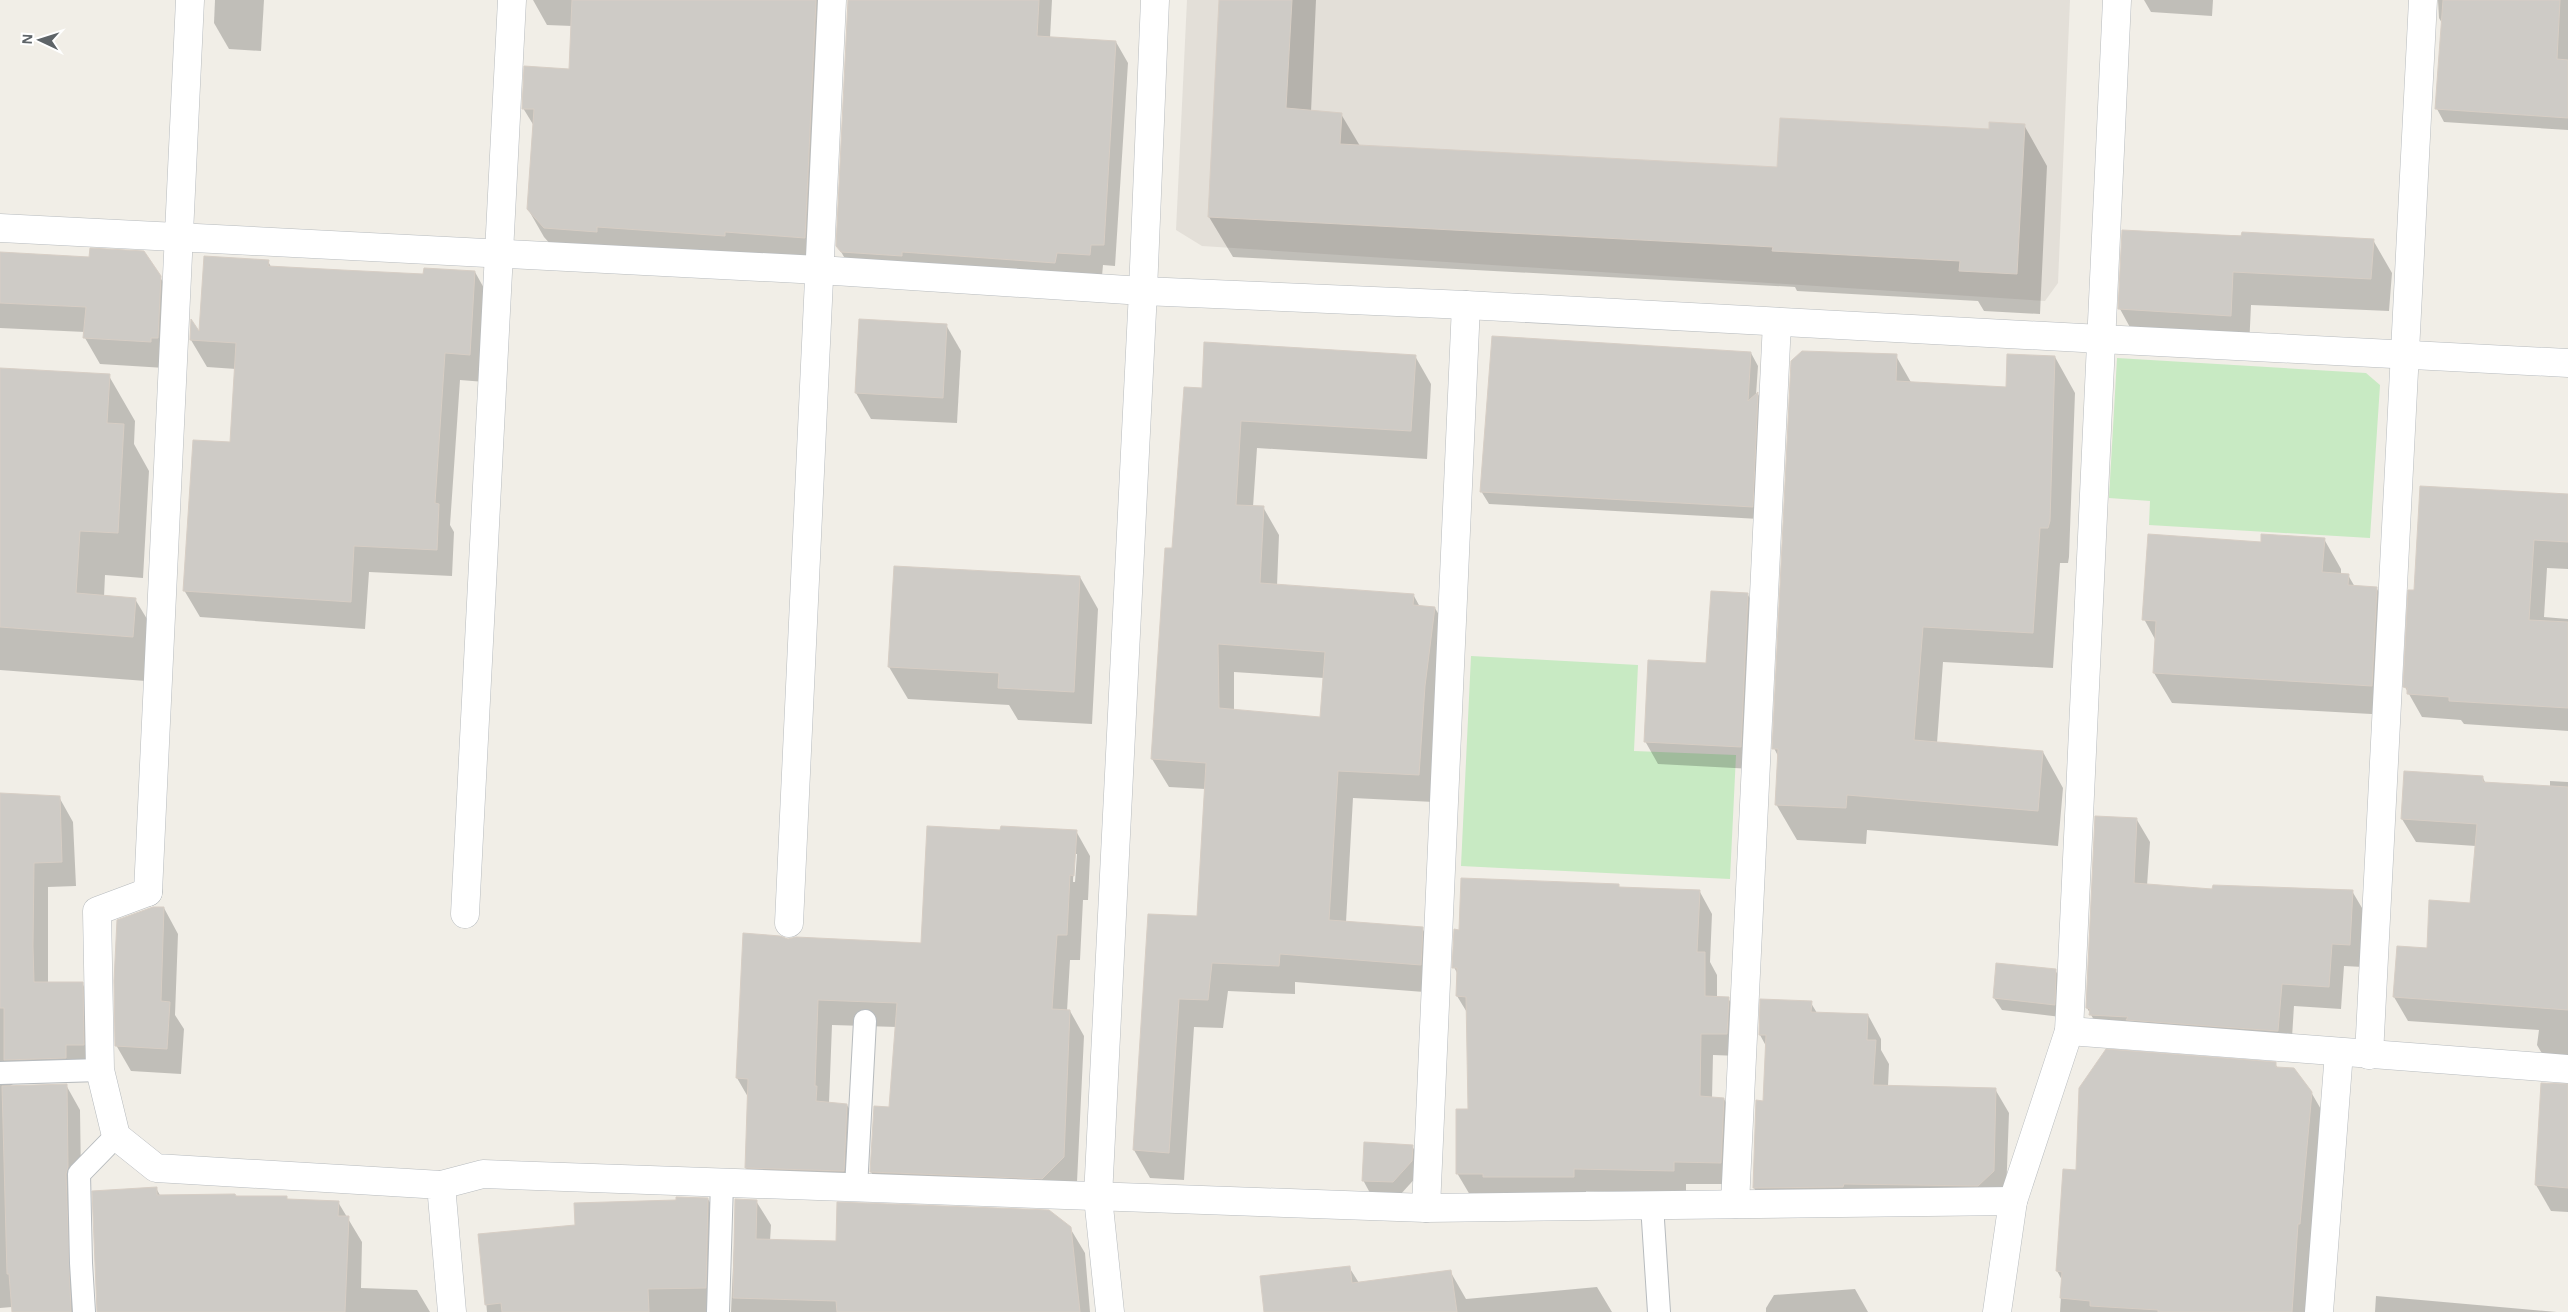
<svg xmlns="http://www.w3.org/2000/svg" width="2568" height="1312" font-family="Arial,sans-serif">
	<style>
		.education { fill: #e3dfd8 }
		.green { fill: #c8eac3 }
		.shadow { fill: #0003; fill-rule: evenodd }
		.building { fill: #cecbc6; stroke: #d7cec5; fill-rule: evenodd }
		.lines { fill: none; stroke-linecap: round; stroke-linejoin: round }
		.service-casing { stroke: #b7bbbe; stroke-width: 24 }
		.minor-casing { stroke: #b7bbbe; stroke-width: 29 }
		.tertiary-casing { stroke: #b7bbbe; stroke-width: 29 }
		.service { stroke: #fff; stroke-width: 22 }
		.minor { stroke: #fff; stroke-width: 28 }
		.tertiary { stroke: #fff; stroke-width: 28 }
	</style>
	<rect width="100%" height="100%" fill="#f1eee7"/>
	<path class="education" d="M1187,0H2070L2058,283L2045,301L1202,246L1176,230Z"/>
	<g class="green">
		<path d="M2117,358L2366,373L2380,385L2370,538L2149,525L2150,501L2109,498Z"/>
		<path d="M1471,656L1638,665L1634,751L1736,755L1730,879L1461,866Z"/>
	</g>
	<g class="shadow">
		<path d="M215,0H264L261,51L229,49L214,23Z"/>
		<path d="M533,0H826L821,266L561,256L544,237L528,209L534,126L523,108L570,71L572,26L547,25Z"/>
		<path d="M849,0H1052L1050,38L1116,42L1128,63L1115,266L1103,265L1102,276L850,267L837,245Z"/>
		<path d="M1220,0H1316L1311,112L1341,114L1360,146L1778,168L2024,125L2047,166L2040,314L1984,311L1978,301L1797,291L1795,287L1233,257L1209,217Z"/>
		<path d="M2144,0H2213L2212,16L2151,12Z"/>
		<path d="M2438,0H2568V130L2444,122L2437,109L2443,25L2439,18Z"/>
		<path d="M2123,232L2373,240L2392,273L2389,311L2251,305L2249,348L2138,342L2120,309Z"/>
		<path d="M0,253L160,277L175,303L165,368L100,364L85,338V332L0,328Z"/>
		<path d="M268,261L271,267L424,275L475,272L490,299L485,382L460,380L450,525L454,532L452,576L369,572L365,629L200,617L184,590L231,443L236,369L207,367L191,340L200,335Z"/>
		<path d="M860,320L946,325L961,351L957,423L871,419L856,393Z"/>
		<path d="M1751,353L1758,366L1756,395L1758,394L1765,406L1759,519L1489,504L1481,491Z"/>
		<path d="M1415,356L1431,384L1427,459L1257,448L1253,507H1263L1279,535L1277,586L1414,596L1420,607L1435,608L1451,636L1434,802L1353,798L1346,922L1422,928L1438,956L1437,993L1295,982V994L1228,991L1223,1028L1194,1027L1184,1180L1150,1178L1134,1150L1198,918L1205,789L1169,787L1152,759L1173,550L1203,389ZM1234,672L1324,678L1322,718L1234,710Z"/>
		<path d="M1896,356L1912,384L2007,388L2055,357L2075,393L2069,557L2068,563H2060L2053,668L1943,662L1937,743L2043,752L2063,788L2058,846L1867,830L1866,844L1797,840L1776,804L1779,758L1774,748Z"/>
		<path d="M0,370L109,376L135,421L134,444L149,471L143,578L105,575L104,597L135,599L162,644L159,682L0,670Z"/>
		<path d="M2568,495V569L2547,568L2544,617L2568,619V731L2464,724L2461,720L2422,717L2405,687L2415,591Z"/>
		<path d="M2324,539L2341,569V575H2348L2355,587L2377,589L2394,618L2389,715L2172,703L2154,673L2156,641L2144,619L2262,543Z"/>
		<path d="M1080,577L1098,609L1092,724L1018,720L1009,705L908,699L889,667Z"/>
		<path d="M1748,595L1761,617L1753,769L1658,764L1645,741L1707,664Z"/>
		<path d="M2483,778L2486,784L2550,787V781L2568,782V1070L2551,1069L2537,1045L2539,1030L2408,1021L2394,997L2398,947L2428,949L2472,904L2476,846L2416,842L2402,819Z"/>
		<path d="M0,794L59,797L73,822L76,886L48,887V984L82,983L96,1008L97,1069L79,1070L80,1082L13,1084L9,1087L66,1085L80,1110L83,1312H13L12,1307L0,1308Z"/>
		<path d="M2137,820L2150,842L2147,886L2213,891H2352L2365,913L2363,967L2344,966L2341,1009L2294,1006L2291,1053L2104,1037L2087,1008Z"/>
		<path d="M1002,831H1076L1090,856L1088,900H1083L1080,960H1070L1067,1011H1070L1084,1036L1077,1182L886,1197L871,1172L890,1108L897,1027L832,1025L829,1103L847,1105L861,1130L858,1196L761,1192L746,1168L748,1097L737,1078L788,940L922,944ZM1074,854H1077L1075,882H1073Z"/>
		<path d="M1619,888L1700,892L1712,914L1710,962L1717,975V998H1728L1741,1020L1739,1056L1713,1055L1712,1098L1724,1099L1736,1121L1733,1184H1686V1193L1586,1191V1198L1470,1195L1457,1173L1470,1110L1468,1014L1457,996L1458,975L1454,967L1460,931Z"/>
		<path d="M164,908L178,934L175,1015L184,1029L181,1074L131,1071L116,1045Z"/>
		<path d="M2055,970L2063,983L2061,1017L2002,1010L1994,998Z"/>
		<path d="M1811,1003L1817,1013L1868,1015L1881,1039V1050L1889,1064L1888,1086L1995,1089L2009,1113L2006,1195L1768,1212L1754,1188L1757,1102H1764L1766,1046L1760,1035Z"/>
		<path d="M2275,1064L2278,1068L2311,1092L2326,1118L2308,1312H2060L2062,1280L2057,1271L2077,1172Z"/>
		<path d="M2540,1123L2568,1125V1212L2551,1211L2536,1185Z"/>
		<path d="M1412,1146L1420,1159L1419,1174L1400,1195L1370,1193L1363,1180Z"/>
		<path d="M156,1188L161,1197L286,1198L288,1200L338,1202L362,1242L361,1288L417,1290L430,1312H98Z"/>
		<path d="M708,1199L722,1224L719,1312H487L480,1235L576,1226Z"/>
		<path d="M736,1200L756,1201L771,1225L770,1241L837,1243L1070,1228L1085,1253L1090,1312H731Z"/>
		<path d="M1349,1267L1359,1283L1450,1271L1466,1299L1597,1287L1612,1312H1266Z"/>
		<path d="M1855,1289L1868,1312H1766V1308L1774,1295Z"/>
		<path d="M2376,1296L2557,1312H2375Z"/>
	</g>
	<g class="building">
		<path d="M572,0H816L805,238L725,232V236L597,227V232L544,228L527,209L534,109H522L524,66L569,69Z"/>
		<path d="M848,0H1039L1037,36L1116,41L1104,245H1091L1090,255L1057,253L1055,263L902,252V256L841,252L836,246Z"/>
		<path d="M1219,0H1292L1286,108L1342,113L1340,144L1777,167L1780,118L1989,129V122L2025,124L2017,274L1959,271L1960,261L1772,251L1773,247L1208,217Z"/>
		<path d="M2443,0H2560L2557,59L2568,60V118L2435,109Z"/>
		<path d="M2122,230L2241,236L2242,232L2374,239L2371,279L2233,272L2231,316L2118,309Z"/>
		<path d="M90,248L144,251L161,276L158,338H151V342L83,338L86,307L0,303V252L89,257Z"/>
		<path d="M204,256L269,260L268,266L342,270L423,274L424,268L475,271L470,355L445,353L435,503L439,504L437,550L354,546L351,602L183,591L193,440L230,442L236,343L190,340L191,319L199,331Z"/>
		<path d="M859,319L947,324L943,398L855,393Z"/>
		<path d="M1492,336L1751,352L1748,401L1758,392L1753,507L1480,492Z"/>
		<path d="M1204,342L1416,355L1411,431L1241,421L1236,505L1264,506L1260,583L1414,594L1413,605L1435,607L1425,686L1419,775L1338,771L1329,920L1423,927L1421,965L1280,954L1279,966L1212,963L1208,1000L1179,999L1169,1153L1133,1150L1148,914L1197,916L1206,763L1151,759L1165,548H1172L1184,387L1202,388ZM1218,644L1325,652L1320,717L1219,708Z"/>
		<path d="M1802,351L1897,354L1896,381L2006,387L2007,354L2055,356L2050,521L2048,528H2040L2033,633L1923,627L1914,740L2043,751L2038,811L1847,795L1846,808L1775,805L1778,749H1772L1791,361Z"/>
		<path d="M0,368L110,374L107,423L124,424L118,533L80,531L76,593L136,598L133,637L0,627Z"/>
		<path d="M2420,486L2568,494V542L2534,540L2529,620L2568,622V708L2449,701V697L2407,694V688L2403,687L2408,590H2414Z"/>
		<path d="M2148,534L2261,542V534L2325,538L2322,572L2349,574L2348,585L2377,587L2372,686L2153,673L2156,621L2142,620Z"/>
		<path d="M894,566L1080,576L1074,692L998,688L999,673L888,667Z"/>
		<path d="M1711,591L1748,593L1741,747L1644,742L1648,660L1706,663Z"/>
		<path d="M2404,771L2483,776V782L2568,787V1010L2393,997L2397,946L2427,948L2429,900L2470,903L2477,824L2401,819Z"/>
		<path d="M0,793L60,796L62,862L34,863L33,946L34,982H83L84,1045H66V1058L4,1060V1008H0Z"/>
		<path d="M2095,816L2137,818L2134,883L2212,889L2213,885L2353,890L2350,945L2332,944L2329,987L2282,984L2278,1031L2126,1020L2128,1017L2089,1015L2090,1009L2086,1008Z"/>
		<path d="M927,826L1000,830L1001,826L1077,830L1074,876L1070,875L1067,935H1057L1052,1009L1070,1010L1064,1157L1042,1179L870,1172L874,1106L889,1107L897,1003L818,1000L815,1086H817L816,1101L847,1104L844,1171L745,1168L748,1079L736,1078L743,933L780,936L788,939L796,937L921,943Z"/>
		<path d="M1461,878L1619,884V887L1700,890L1697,952H1705V996L1729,997L1727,1034H1701L1700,1096L1724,1098L1721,1163L1674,1162V1171L1574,1169V1177H1483V1174H1456V1109H1468L1466,997L1456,996L1457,968H1452L1454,929L1459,930Z"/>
		<path d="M153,907H164L161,1001L170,1002L167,1049L115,1046L114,981L117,920Z"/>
		<path d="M1996,963L2056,969L2055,1005L1993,998Z"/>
		<path d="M1760,999L1812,1001L1811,1012L1868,1014L1867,1040H1876L1873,1085L1996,1088L1994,1171L1978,1186L1844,1184L1843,1187L1753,1188L1756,1100L1763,1101L1766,1035H1759Z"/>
		<path d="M2106,1049L2276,1062V1067L2294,1068L2312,1092L2300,1224H2298L2292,1312H2158V1310L2090,1306V1301L2060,1298L2062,1272L2056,1271L2063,1169L2076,1170L2079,1088Z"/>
		<path d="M2541,1083L2568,1084V1188L2535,1185Z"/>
		<path d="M67,1084L68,1167L66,1174L71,1312H12L9,1274H7L2,1086Z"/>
		<path d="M1364,1142L1413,1145L1412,1161L1393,1182L1362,1181Z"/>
		<path d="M157,1187V1195L235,1194L236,1196H287V1199L339,1201L338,1216H349L345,1312H97L92,1191Z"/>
		<path d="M676,1197L708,1198L706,1288L648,1289L649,1312H502L501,1303L485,1305L478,1234L575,1225L574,1203L676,1200Z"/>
		<path d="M735,1199L757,1200L756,1239L836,1241L837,1202L1049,1210L1071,1227L1080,1312H837L836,1301L733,1298Z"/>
		<path d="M1350,1266L1352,1283L1451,1270L1457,1312H1264L1260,1276Z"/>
	</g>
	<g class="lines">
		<g class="service-casing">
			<g id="service">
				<path d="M0,1073L100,1070"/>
				<path d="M856,1188L865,1021"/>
				<path d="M1652,1205L1659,1312"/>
				<path d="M84,1312L81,1263L79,1174L116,1136"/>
				<path d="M718,1312L722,1183"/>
			</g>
		</g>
		<g class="minor-casing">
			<g id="minor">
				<path d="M2101,339L2568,363"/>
				<path d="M148,892L97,911L100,1070L116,1136L156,1168L441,1185L452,1312"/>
				<path d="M465,914L512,0"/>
				<path d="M789,923L832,0"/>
				<path d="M2069,1031L2568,1069"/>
				<path d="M2369,1055L2423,0"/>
				<path d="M441,1185L483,1174L1426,1208L2013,1201"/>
				<path d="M1735,1204L1777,322"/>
				<path d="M1426,1208L1466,305"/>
				<path d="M1997,1312L2013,1201L2069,1031L2117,0"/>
				<path d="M2319,1312L2339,1052"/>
			</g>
		</g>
		<g class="tertiary-casing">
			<g id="tertiary">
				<path d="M1155,0L1143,291L1466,305L2101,339"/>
				<path d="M0,228L819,270L1143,291L1098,1197L1110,1312"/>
				<path d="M148,892L190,0"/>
			</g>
		</g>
		<use href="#service" class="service"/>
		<use href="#minor" class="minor"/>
		<use href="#tertiary" class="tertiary"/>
	</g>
	<g transform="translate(40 40) rotate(274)" stroke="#ffffff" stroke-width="4" paint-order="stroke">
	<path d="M0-4L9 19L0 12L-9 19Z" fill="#5e6468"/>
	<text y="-8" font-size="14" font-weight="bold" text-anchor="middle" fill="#5e6468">N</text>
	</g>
</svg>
